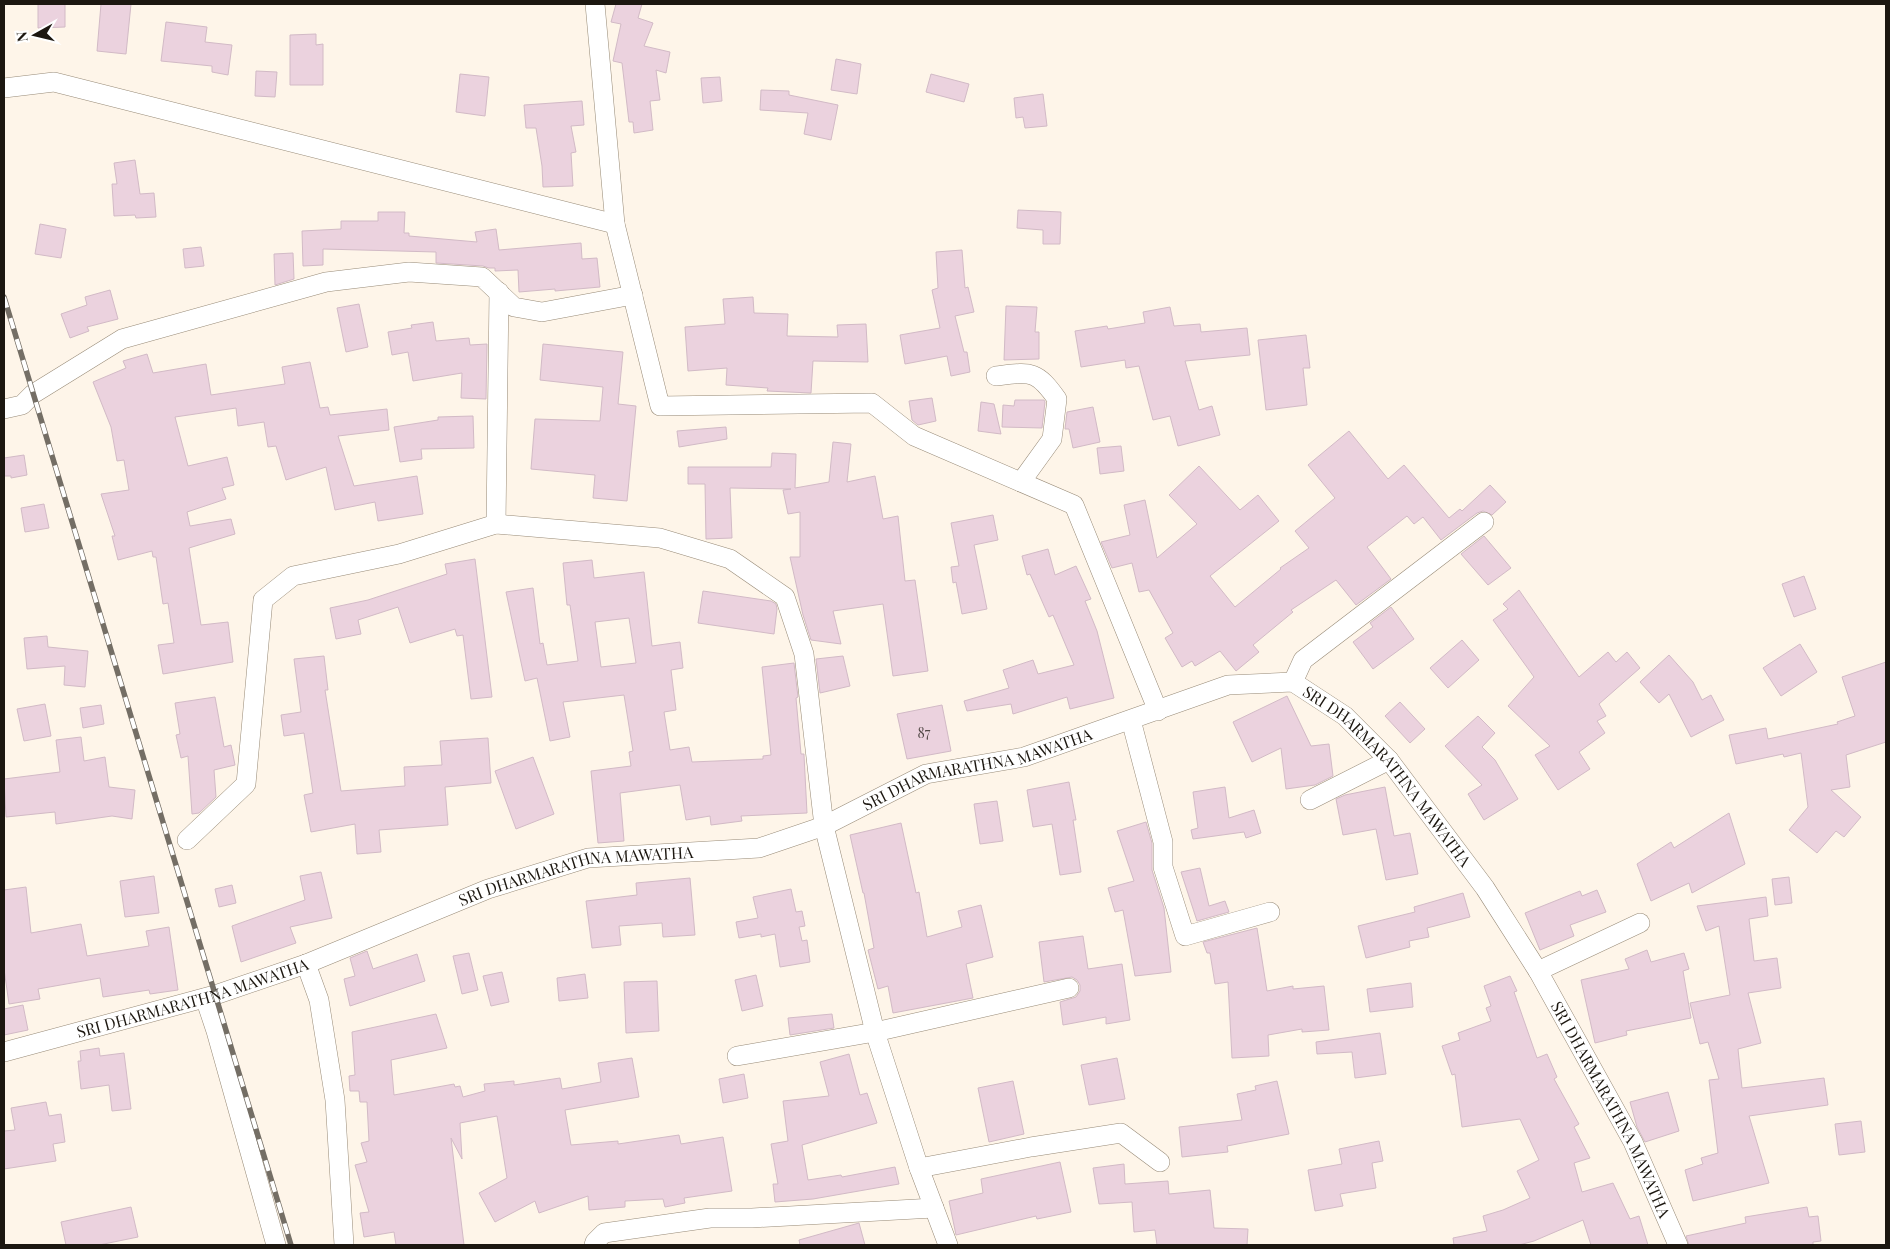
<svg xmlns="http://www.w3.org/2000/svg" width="1890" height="1249" font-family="'Playfair Display',serif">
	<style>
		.building { fill: #ebd2de; stroke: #d2bac6; fill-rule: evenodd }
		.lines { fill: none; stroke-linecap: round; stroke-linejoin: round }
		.street-casing { stroke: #988b78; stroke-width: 20 }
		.street { stroke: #fff; stroke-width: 19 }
		.rail-casing { stroke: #746e65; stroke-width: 5.5 }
		.rail { stroke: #fff; stroke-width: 4; stroke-dasharray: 11; stroke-linecap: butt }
		.labels { text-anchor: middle; stroke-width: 4; stroke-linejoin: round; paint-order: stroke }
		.number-label { font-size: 14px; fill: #504644 }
		.street-label { font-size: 16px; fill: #1c1710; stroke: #fff }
	</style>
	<rect width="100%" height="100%" fill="#fef5e9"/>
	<g class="building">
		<path d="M38,4H65V27L38,28Z"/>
		<path d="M101,4H131L126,54L97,51Z"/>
		<path d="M616,4H642L638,18L653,23L644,46L670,52L666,73L656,70L660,100L650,101L653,130L634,133L633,122H629L622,63L613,61L621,24L611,22Z"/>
		<path d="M166,22L207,27L205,42L232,45L228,75L212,72V66L161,61Z"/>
		<path d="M316,34V45L323,44V85H290V35Z"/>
		<path d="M836,59L861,64L857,94L831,90Z"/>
		<path d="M256,71L277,72L275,97L255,96Z"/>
		<path d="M460,74L489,77L485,116L456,112Z"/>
		<path d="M931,74L969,84L964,102L926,92Z"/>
		<path d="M720,77L722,101L703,103L701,78Z"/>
		<path d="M761,90L789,91V95L838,105L831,140L804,134L808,113L760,110Z"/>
		<path d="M1043,94L1047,126L1025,128L1023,117L1016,118L1014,98Z"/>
		<path d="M582,101L584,125L571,126L576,152L571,153L573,186L543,187L542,166L536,128H526L524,105Z"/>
		<path d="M135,160L140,194L154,193L156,217L136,218L135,215L114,216L112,184H117L114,163Z"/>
		<path d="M1018,210L1061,212L1060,244H1043V230L1017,228Z"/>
		<path d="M378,212H405L404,233H409V236L477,242L475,232L496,229L499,250L581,243L582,259L597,258L600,287L555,291V289L519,292L518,270L495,271V268H489L483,266L436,263V252L323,249V265L303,266L302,231L341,229V221H378Z"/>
		<path d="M40,224L66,229L61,258L35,254Z"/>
		<path d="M201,247L204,266L185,268L183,249Z"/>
		<path d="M962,250L965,288L968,287L974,312L955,316L964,352H967L970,372L951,376L947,356L905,364L900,335L940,328L932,290L938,288L936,252Z"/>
		<path d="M293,253L294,279L275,285L274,254Z"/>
		<path d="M110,290L118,319L87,327L89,331L70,338L61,314L87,305L85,297Z"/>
		<path d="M753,297L754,313L788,314L787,336L838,337L837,325L866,324L868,362L813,361L811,393L767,391L768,388L726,385L727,368L688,371L685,327L725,324L723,299Z"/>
		<path d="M359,304L368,347L346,352L337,308Z"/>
		<path d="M1006,306L1037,307L1035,332H1039V359L1004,360Z"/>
		<path d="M1170,307L1174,326L1200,324L1201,332L1247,328L1250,355L1185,361L1199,410L1212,406L1220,435L1178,446L1170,416L1153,420L1139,366L1126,368L1125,360L1081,367L1075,331L1107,326L1108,329L1145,323L1143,312Z"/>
		<path d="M433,322L436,341L469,338L470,345L487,344L486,399L461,398L462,373L413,381L408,352L392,355L388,332L412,328L411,325Z"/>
		<path d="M1306,335L1310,368H1303L1307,405L1266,410L1258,340Z"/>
		<path d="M543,344L623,352L618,404L636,406L627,501L593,498L595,475L531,469L535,419L600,421L603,387L540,380Z"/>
		<path d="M147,354L153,373L206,364L211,395L285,384L282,367L310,362L320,408L328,407L330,415L387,409L389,430L338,436L354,486L417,476L423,514L378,521L375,502L335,510L326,467L286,480L276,446L268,447L264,422L238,426L236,408L175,417L188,466L227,457L234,485L222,488L226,499L187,512L190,526L231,519L235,534L189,548L201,625L228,622L233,662L163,674L158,645L174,643L168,603L163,604L156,557H153L152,551L118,560L112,536H115L101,494L129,490L124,460L117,461L111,427L93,382L126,368L123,361Z"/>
		<path d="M932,398L936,421L918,425L912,420L909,401Z"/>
		<path d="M1015,400H1044L1045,402L1042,428L1002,427L1003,405L1014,406Z"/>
		<path d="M981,402L994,404L1001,434L978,431Z"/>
		<path d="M1093,407L1100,442L1073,448L1069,429H1065L1067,412Z"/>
		<path d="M473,416L474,448L421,449L422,459L400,462L394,427L438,420V417Z"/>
		<path d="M726,427L727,439L679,447L677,431Z"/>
		<path d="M1349,431L1388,479L1404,465L1449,518L1460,509L1462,511L1490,485L1506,502L1492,515L1483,511L1477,513L1441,540L1423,517L1414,524L1407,516L1367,547L1391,579L1356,605L1336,580L1291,610L1293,612L1253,645L1259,652L1236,671L1220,651L1195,666L1192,661L1182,667L1165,638L1173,633L1149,590L1139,592L1132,563L1112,568L1101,542L1130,535L1124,505L1145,500L1157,558L1197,524L1169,495L1199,466L1240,510L1258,495L1279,521L1210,576L1235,607L1281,569L1280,568L1309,548L1295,531L1335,498L1308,465Z"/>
		<path d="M833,442L851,444L847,482L875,476L883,519L898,516L905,581L915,580L928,671L893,676L883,604L833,611L841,644L811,640L803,615L790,557H800V512L788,514L783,490L791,489L730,488L732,538L706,539L705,484H688V467H771L772,453L796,454L795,488L829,482Z"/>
		<path d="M1121,446L1124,471L1100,474L1097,448Z"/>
		<path d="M24,455L27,475L11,478V476H4V458Z"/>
		<path d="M44,504L49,528L25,532L21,508Z"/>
		<path d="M993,515L998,540L974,545L987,609L962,614L956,582L953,583L951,567L959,566L951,523Z"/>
		<path d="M1484,536L1511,568L1488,585L1461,554Z"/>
		<path d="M1048,549L1055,575L1076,566L1091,599L1085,601L1097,631L1114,698L1070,709L1067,697L1013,714L1011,704L967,711L964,701L1009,688L1003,670L1033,660L1038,674L1074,665L1053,615L1049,617L1030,574L1027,575L1022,556Z"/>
		<path d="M475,559L492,697L471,699L463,635L457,636L455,629L410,643L398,607L358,620L361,634L336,639L330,608L368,600L447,574L445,564Z"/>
		<path d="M592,560L594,578L644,572L652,646L680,642L683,668L671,670L676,710L664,712L670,750L689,747L692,762L763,759V756L771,755L762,667L794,663L798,697L796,698L801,754H804V755L807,813L741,816L742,821L711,825L710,816L686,820L680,785L620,793L624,841L598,843L591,771L631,766L629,752L633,751L624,695L563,702L570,737L550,741L537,678L525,681L506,592L533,588L540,644L543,643L547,665L578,661L570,605H567L563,563ZM629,618L636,663L601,667L595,622Z"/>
		<path d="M1804,576L1816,609L1794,617L1782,584Z"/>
		<path d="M1519,590L1579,677L1608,652L1616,662L1627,652L1640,668L1599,704L1606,716L1597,721L1605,733L1579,752L1590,769L1558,790L1535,755L1550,746L1508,706L1534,677L1493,620L1508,609L1503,604Z"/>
		<path d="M703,591L771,601L776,604L777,609L774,634L698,623Z"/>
		<path d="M1391,607L1414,639L1373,669L1353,642L1373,627L1370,623Z"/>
		<path d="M47,636L48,647L88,651L85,687L64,685L65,666L27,669L24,638Z"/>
		<path d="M1462,640L1479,660L1448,688L1430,668Z"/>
		<path d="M1800,644L1817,672L1781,696L1763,668Z"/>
		<path d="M1669,655L1693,682L1702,700L1711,695L1724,720L1691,737L1669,694L1659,703L1640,682Z"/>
		<path d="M324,656L328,690H325L341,791L405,786L404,767L442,765L440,741L488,738L491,783L445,787L448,825L379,830L381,852L357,854L355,824L311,832L304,795L313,793L304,733L284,736L281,715L301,712L294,659Z"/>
		<path d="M843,656L850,686L820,693L816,659Z"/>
		<path d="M1886,662V742L1846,755L1850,787L1831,790L1861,817L1844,837L1836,831L1817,853L1789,830L1808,807L1801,753L1784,757L1783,754L1736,764L1729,735L1766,728L1768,739L1838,724L1837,722L1855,716L1842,677Z"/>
		<path d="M1287,696L1311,746L1329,744L1333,776L1315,785L1286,789L1281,748L1252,762L1233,722Z"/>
		<path d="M215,697L224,747L231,745L235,765L214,770L216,797L199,813L192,814L188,756L181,758L176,735L180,734L175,703Z"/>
		<path d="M1400,702L1425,729L1410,743L1385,716Z"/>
		<path d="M45,704L51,736L24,741L17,709Z"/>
		<path d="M101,705L104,724L83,728L80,708Z"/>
		<path d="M942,705L951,751L907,759L897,714Z"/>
		<path d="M1478,716L1495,733L1482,747L1495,760L1518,799L1484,820L1468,794L1482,785L1445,746Z"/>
		<path d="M81,737L84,761L105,757L109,787L135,790L132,819L112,816L56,824L55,812L6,817L4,779L60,772L56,740Z"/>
		<path d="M533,757L554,814L516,829L495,771Z"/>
		<path d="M1069,782L1076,820H1073L1081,872L1060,875L1052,824L1033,827L1027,790Z"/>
		<path d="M1225,787L1229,818L1254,810L1261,833L1246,838L1244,832L1193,839L1191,830L1198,828L1193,792Z"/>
		<path d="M1385,787L1394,836L1410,833L1418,874L1386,880L1376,829L1343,835L1336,799L1345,795Z"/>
		<path d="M997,801L1003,841L980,844L974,804Z"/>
		<path d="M1729,813L1745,864L1692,893L1689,883L1651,901L1637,864L1671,842L1674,848Z"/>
		<path d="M1146,822L1152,843V870L1164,908L1171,972L1135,976L1123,910L1115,912L1108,888L1134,881L1117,831Z"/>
		<path d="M901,823L916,893L919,892L927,937L962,927L958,911L981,905L993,957L966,964L973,998L893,1013L888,986L878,989L868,950L874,948L864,893H863L850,835Z"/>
		<path d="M1200,868L1209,906L1225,901L1229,912L1197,921L1181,872Z"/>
		<path d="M321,872L332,918L290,927L296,943L241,962L232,926L305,900L300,876Z"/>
		<path d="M154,876L159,913L125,917L120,881Z"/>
		<path d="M1789,877L1792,903L1775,905L1772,879Z"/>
		<path d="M690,878L695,935L663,937L662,923L619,926L621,945L592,948L586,901L637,895L636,883Z"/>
		<path d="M232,885L236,903L219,907L215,889Z"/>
		<path d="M26,887L31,933L81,924L87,956L149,946L146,931L169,927L178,990L150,994L149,990L103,997L100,978L38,989L40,999L9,1004L4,969V890Z"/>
		<path d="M791,889L796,912L802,911L805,926L799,927L802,941L807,940L810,962L780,967L775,934L761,937V934L739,938L736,922L758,918L753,897Z"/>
		<path d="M1597,890L1606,912L1570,925L1574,936L1540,950L1525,913L1580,891L1582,896Z"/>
		<path d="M1463,893L1470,917L1427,928L1429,937L1409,941L1410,947L1366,958L1358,926L1415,912L1414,907Z"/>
		<path d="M1766,897L1768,916L1749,919L1754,961L1777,958L1781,988L1748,993L1761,1043L1738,1049L1742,1088L1824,1078L1828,1105L1749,1116L1769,1183L1693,1201L1685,1170L1703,1164L1701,1158L1718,1153L1709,1080L1719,1079L1708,1042L1700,1044L1690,1003L1730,995L1719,926L1706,931L1697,906Z"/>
		<path d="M1257,928L1267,991L1293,986V989L1324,986L1329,1030L1302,1032V1029L1268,1035L1269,1056L1232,1058L1228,982L1215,984L1210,953H1207L1203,942Z"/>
		<path d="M1083,936L1088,969L1122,964L1130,1020L1106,1024V1017L1063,1025L1060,1002L1076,997L1080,991V985L1077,980L1072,977L1044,982L1039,942Z"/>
		<path d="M1647,950L1651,962L1684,953L1689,969L1683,971L1691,1018L1626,1031L1627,1035L1595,1043L1581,980L1629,969L1625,959Z"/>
		<path d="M367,951L373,969L417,954L425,981L350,1006L344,979L355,976L350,958Z"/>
		<path d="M469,953L478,990L462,994L453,956Z"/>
		<path d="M502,972L509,1002L491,1006L483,976Z"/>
		<path d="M585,974L588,998L559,1001L557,978Z"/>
		<path d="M756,975L763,1006L742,1011L735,980Z"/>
		<path d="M1510,976L1517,991L1514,992L1537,1058L1547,1054L1557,1077L1554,1079L1579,1124L1574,1127L1590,1158L1574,1163L1582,1192L1613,1183L1630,1219L1639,1216L1648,1245H1591L1583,1220L1534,1241L1519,1245H1454L1453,1238L1487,1231L1483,1216L1503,1210L1530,1198L1517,1171L1539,1160L1520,1119L1462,1127L1455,1074L1452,1075L1442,1046L1460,1040L1458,1033L1491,1021L1486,1008L1491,1006L1484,986Z"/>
		<path d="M657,981L659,1031L626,1033L624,982Z"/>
		<path d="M1411,983L1413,1007L1370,1012L1367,989Z"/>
		<path d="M23,1005L28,1030L4,1035V1009Z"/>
		<path d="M436,1014L447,1048L391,1060L394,1095L454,1084L455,1087L460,1086L463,1097L485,1091L484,1084L514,1081V1085L560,1078L562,1089L601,1082L598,1063L632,1058L639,1097L565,1110L571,1145L618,1141V1144L679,1135L681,1144L723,1137L732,1191L684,1198L685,1203L665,1207L663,1199L625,1201V1207L589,1210L588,1196L539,1213L535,1201L495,1222L479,1193L507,1178L497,1116L460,1123L462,1159L451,1138L464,1245H396L394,1232L364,1237L360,1213L369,1212L355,1165L367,1162L361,1143L369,1141L367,1102H360L359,1091H350L349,1076L355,1075L352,1032Z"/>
		<path d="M832,1014L834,1028L790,1035L788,1018Z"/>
		<path d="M1380,1033L1386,1074L1355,1078L1352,1052L1317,1054L1316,1042Z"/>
		<path d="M99,1048L100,1056L124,1053L131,1109L112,1111L109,1085L81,1089L78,1061H81L80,1051Z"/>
		<path d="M849,1054L860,1095L867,1093L877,1123L802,1145L808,1180L841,1175L842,1177L895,1167L899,1184L813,1199L775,1202L773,1184H778L771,1144L788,1141L783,1101L829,1096L820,1062Z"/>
		<path d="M1117,1058L1125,1099L1089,1105L1081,1065Z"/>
		<path d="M744,1074L748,1098L723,1103L719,1079Z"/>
		<path d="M1013,1081L1024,1134L989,1142L978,1088Z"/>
		<path d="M1277,1081L1289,1134L1227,1146L1228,1152L1182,1157L1179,1127L1242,1120L1237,1094L1256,1090L1255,1086Z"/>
		<path d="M1668,1092L1679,1131L1645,1142L1637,1127L1630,1102Z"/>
		<path d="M46,1102L49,1116L61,1114L65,1142L53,1144L56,1161L4,1169V1131L15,1130L11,1108Z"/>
		<path d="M1861,1121L1865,1152L1839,1155L1835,1124Z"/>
		<path d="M1379,1141L1383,1161L1372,1163L1376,1188L1340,1194L1343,1206L1315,1211L1308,1170L1342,1164L1339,1149Z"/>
		<path d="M1060,1162L1071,1212L1037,1219L1036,1216L956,1235L949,1201L983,1193L981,1179Z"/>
		<path d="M1124,1164L1125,1184L1168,1181L1169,1194L1210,1190L1214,1228L1248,1229L1247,1245H1157L1155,1230L1134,1232L1132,1202L1099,1204L1093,1168Z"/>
		<path d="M131,1207L138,1237L99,1245H66L61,1222Z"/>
		<path d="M1807,1207L1809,1217L1818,1216L1821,1241L1813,1242V1245H1689L1686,1236L1746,1223L1745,1217Z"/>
		<path d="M859,1223L865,1245H800L799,1240Z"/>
	</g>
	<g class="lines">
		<g class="street-casing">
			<g id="street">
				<path d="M595,4L615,224L660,406L872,403L914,436L1074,505L1158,711"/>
				<path d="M4,88L54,82L615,224"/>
				<path d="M996,376C1030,372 1036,369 1057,399L1052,439L1021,482"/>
				<path d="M4,409L22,405L33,394L122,339L326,282L409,272L482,277L514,307L542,312L633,295"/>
				<path d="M496,524L499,292"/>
				<path d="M1293,682L1303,660L1484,522"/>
				<path d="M1131,720L1163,842V867L1185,936L1270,912"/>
				<path d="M1310,800L1389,760"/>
				<path d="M187,840L246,784L263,600L293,576L399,554L496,524L660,538L730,559L785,597L804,654L824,826L875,1032L919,1168L948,1245"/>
				<path d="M306,964L319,1000L335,1100L344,1245"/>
				<path d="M1538,971L1640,923"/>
				<path d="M205,998L216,1031L276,1245"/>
				<path id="s1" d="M4,1052L215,995L306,964L488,889L588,858L759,848L824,826L926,774L1024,757L1228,685L1293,682L1345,716L1389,760L1485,888L1538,971L1633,1142L1678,1245"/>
				<path d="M737,1056L875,1032L1069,988"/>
				<path d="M919,1168L1031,1147L1121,1133L1160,1162"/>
				<path d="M594,1245L595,1242L604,1233L710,1218H752L934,1208"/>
			</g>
		</g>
		<use href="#street" class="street"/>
		<g class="rail-casing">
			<path id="rail" d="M4,297L291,1245"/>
		</g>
		<use href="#rail" class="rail"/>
	</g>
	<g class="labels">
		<g class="number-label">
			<text x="924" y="738">87</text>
		</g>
		<g class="street-label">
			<text dy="6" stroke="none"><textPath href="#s1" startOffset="1021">SRI DHARMARATHNA MAWATHA</textPath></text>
			<text dy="6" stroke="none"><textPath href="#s1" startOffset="1486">SRI DHARMARATHNA MAWATHA</textPath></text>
			<text dy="6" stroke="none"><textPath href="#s1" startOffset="601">SRI DHARMARATHNA MAWATHA</textPath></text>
			<text dy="6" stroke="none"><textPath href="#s1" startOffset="196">SRI DHARMARATHNA MAWATHA</textPath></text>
			<text dy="6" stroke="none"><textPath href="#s1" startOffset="1891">SRI DHARMARATHNA MAWATHA</textPath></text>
		</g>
	</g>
	<rect width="1890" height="1249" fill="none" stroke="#1c1710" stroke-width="10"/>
	<g transform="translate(35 35) rotate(262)" stroke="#ffffff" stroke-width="4" paint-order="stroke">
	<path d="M0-4L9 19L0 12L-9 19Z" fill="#1c1710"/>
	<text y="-8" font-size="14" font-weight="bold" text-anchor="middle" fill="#1c1710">N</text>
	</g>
</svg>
